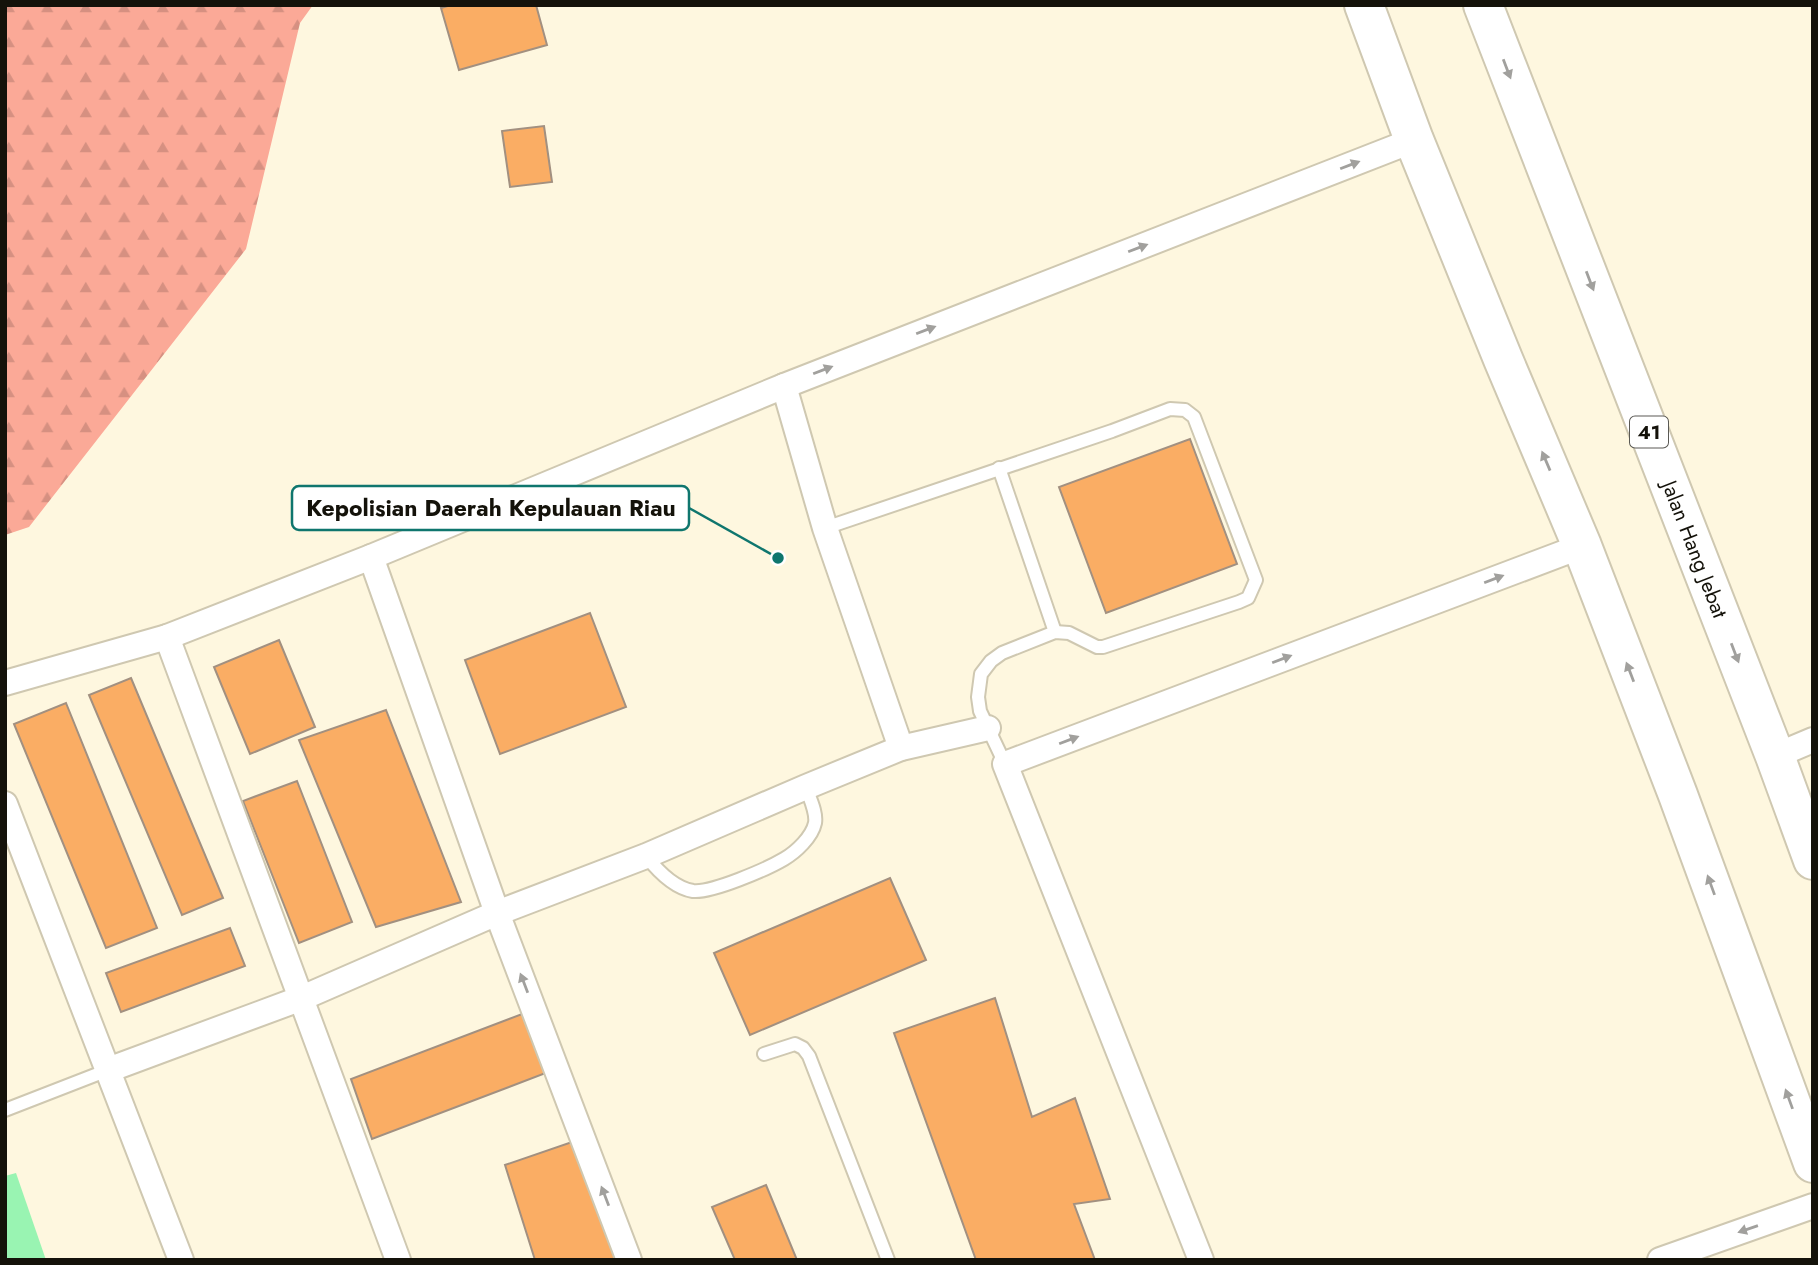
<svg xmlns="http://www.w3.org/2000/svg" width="1818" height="1265" font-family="Jost,sans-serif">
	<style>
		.forest { fill: url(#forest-firs) }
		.water { fill: #99f4b2 }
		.building { fill: #faad64; stroke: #a29080; stroke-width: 2 }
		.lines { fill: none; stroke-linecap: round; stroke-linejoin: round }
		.service-casing { stroke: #cfc8b1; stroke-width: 16 }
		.minor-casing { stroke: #cfc8b1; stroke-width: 28 }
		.trunk-casing { stroke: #cfc8b1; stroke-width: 42 }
		.service { stroke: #fff; stroke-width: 12 }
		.minor { stroke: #fff; stroke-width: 24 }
		.trunk { stroke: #fff; stroke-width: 38 }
		.oneway { fill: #a1a09d }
		.labels { text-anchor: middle; stroke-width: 6; stroke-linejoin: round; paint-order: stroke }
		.shield { fill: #fff; stroke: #5a5954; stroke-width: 2 }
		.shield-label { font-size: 19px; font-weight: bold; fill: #14120a }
		.street-label { font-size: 21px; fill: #14120a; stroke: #fff }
		.leader { fill: none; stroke: #0f766e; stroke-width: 2.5 }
		.callout-dot { fill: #0f766e; stroke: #fff; stroke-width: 2.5 }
		.callout { fill: #fff; stroke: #0f766e; stroke-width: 2.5 }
		.callout-label { font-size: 23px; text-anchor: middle; font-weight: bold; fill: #14120a }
	</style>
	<defs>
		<pattern id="forest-firs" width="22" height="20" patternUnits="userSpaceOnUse" patternTransform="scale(1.75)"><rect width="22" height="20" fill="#fba997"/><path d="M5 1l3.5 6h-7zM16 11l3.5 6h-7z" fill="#d69081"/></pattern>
	</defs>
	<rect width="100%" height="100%" fill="#fef7df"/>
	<path class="forest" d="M5,5H313L300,23L246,249L29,527L5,535Z"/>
	<path class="water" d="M16,1173L46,1260H5V1176Z"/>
	<g class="building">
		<path d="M451,5H536L547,45L459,70L441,8Z"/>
		<path d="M544,126L552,182L510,187L502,131Z"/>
		<path d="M1190,439L1237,564L1106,613L1059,487Z"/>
		<path d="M590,613L626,707L500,754L465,660Z"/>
		<path d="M279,640L315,727L250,754L214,667Z"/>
		<path d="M131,678L223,898L182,915L89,695Z"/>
		<path d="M66,703L157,928L106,948L14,724Z"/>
		<path d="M386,710L461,902L376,927L299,740Z"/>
		<path d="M297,781L352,922L299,943L243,801Z"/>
		<path d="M890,878L926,960L750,1035L714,953Z"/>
		<path d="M230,928L245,966L121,1012L106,973Z"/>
		<path d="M995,998L1032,1117L1075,1098L1110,1199L1074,1204L1095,1260H976L894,1033Z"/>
		<path d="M530,1011L551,1071L372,1139L351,1079Z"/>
		<path d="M572,1142L616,1260H535L505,1165Z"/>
		<path d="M766,1185L797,1260H735L712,1207Z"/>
	</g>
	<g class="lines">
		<g class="service-casing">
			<g id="service">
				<path d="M999,468L1055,632"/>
				<path d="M825,528L1112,431L1170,409L1185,410L1194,417L1256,580L1248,598L1239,602L1103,647H1097L1069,633L1055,632L1002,653L991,661L981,674L978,697L980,711L1005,764"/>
				<path d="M646,856C657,870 674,888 693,891C712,893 767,869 784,859C796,852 812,837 815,823C817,812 809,797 806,787"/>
				<path d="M764,1054L795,1044L803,1048L809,1056L888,1260"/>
				<path d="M5,1110L108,1070"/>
			</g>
		</g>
		<g class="minor-casing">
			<g id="minor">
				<path d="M784,386L825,528L901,748"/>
				<path d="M371,557L497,913L629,1260"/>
				<path d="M167,637L398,1260"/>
				<path d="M5,683L167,637L371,557L784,386L1414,140"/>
				<path d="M1775,756L1813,740"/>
				<path d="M5,804L181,1260"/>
				<path d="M108,1070L302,998L497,913L646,856L806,787L901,748L988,728"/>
				<path d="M1201,1260L1005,764L1582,546"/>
				<path d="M1660,1260L1813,1206"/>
			</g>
		</g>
		<g class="trunk-casing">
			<g id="trunk">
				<path d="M1364,5L1414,140L1503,359L1582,546L1678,795L1813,1163"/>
				<path id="s1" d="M1483,5L1775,756L1813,860"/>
			</g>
		</g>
		<use href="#service" class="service"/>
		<use href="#minor" class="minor"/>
		<use href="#trunk" class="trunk"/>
	</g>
	<defs><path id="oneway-solid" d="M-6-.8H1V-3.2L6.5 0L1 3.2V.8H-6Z" transform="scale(1.75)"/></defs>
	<g class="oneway">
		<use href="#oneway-solid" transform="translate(1507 69) rotate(69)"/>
		<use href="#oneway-solid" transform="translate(1350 165) rotate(-21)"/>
		<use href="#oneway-solid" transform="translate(1138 248) rotate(-21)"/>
		<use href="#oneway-solid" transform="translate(1590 281) rotate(69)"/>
		<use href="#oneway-solid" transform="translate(926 330) rotate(-21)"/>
		<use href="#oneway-solid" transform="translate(823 370) rotate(-21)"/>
		<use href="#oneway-solid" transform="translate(1546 461) rotate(-113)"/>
		<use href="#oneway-solid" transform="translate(1494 579) rotate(-21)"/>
		<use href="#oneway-solid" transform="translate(1735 653) rotate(69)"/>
		<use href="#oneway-solid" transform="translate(1282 659) rotate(-21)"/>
		<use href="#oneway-solid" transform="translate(1630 672) rotate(-111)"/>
		<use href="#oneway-solid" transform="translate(1069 740) rotate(-21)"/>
		<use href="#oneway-solid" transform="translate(1711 885) rotate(-110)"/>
		<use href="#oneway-solid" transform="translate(524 983) rotate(-111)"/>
		<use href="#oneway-solid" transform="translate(1789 1099) rotate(-110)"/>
		<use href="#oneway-solid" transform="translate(605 1196) rotate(-111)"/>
		<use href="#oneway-solid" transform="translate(1748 1229) rotate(161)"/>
	</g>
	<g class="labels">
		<rect class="shield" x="1630" y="416.5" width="38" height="31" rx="5"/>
		<g class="shield-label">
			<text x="1649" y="439">41</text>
		</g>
		<g class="street-label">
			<text dy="7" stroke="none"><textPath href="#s1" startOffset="584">Jalan Hang Jebat</textPath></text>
		</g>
	</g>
	<path class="leader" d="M778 558L689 508"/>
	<circle class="callout-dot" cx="778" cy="558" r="7"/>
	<rect class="callout" x="292" y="486" width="397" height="44" rx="7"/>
	<g class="callout-label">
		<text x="491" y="516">Kepolisian Daerah Kepulauan Riau</text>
	</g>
	<rect width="1818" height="1265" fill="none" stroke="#14120a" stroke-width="14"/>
</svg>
